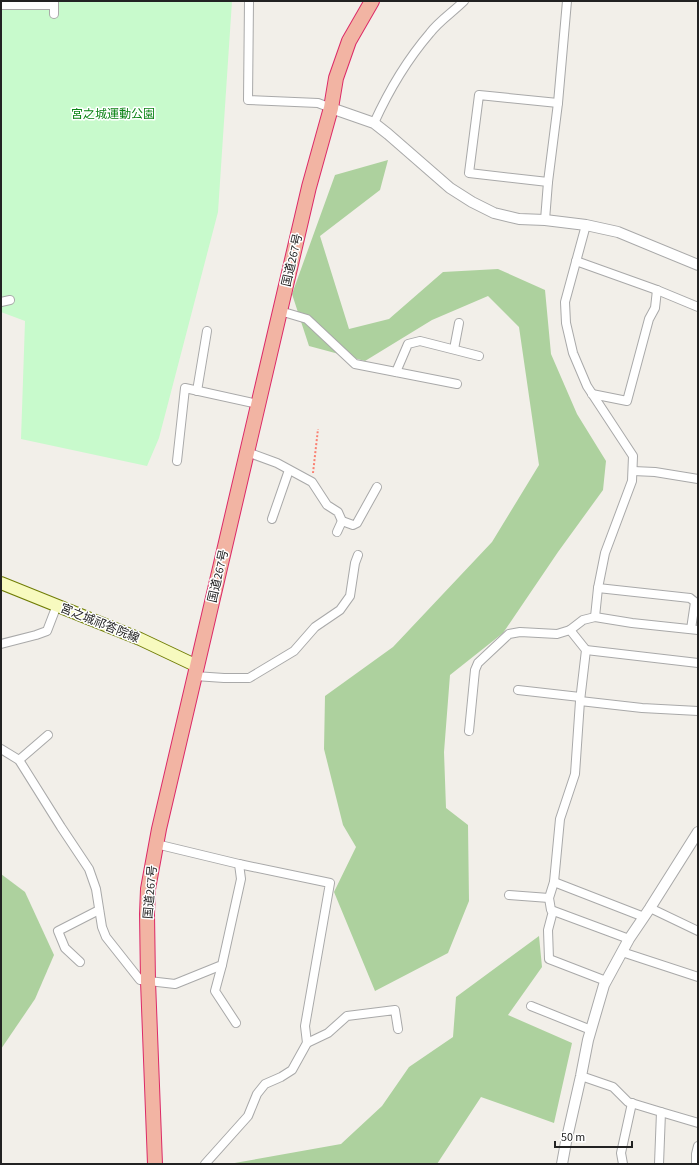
<svg xmlns="http://www.w3.org/2000/svg" width="699" height="1165" font-family="'Source Sans 3','Noto Sans JP',sans-serif">
	<style>
		.forest { fill: #add19e }
		.park { fill: #c8facc }
		.lines { fill: none; stroke-linecap: round; stroke-linejoin: round }
		.minor-casing { stroke: #a9a9a9; stroke-width: 10 }
		.tertiary-casing { stroke: #a9a9a9; stroke-width: 12 }
		.secondary-casing { stroke: #707d05; stroke-width: 14 }
		.trunk-casing { stroke: #dc2a67; stroke-width: 16 }
		.path { stroke: #fa8072; stroke-width: 2; stroke-dasharray: 2 2; stroke-linecap: butt }
		.minor { stroke: #fff; stroke-width: 8 }
		.tertiary { stroke: #fff; stroke-width: 10 }
		.secondary { stroke: #f7fabf; stroke-width: 12 }
		.trunk { stroke: #f2b4a3; stroke-width: 14 }
		.labels { text-anchor: middle; stroke-width: 3; stroke-linejoin: round; paint-order: stroke }
		.park-label { font-size: 12px; fill: #0c8416; stroke: #fff }
		.street-label { font-size: 12px; fill: #222; stroke: #fff }
	</style>
	<rect width="100%" height="100%" fill="#f2efe9"/>
	<g class="forest">
		<path d="M388,160L380,190L320,236L349,329L389,319L443,272L498,269L545,290L551,354L577,414L606,461L603,490L558,552L503,633L450,675L444,752L446,808L468,825L469,901L448,953L375,991L334,892L356,847L343,825L324,749L325,696L393,647L492,542L539,465L519,327L488,296L432,320L365,361L309,346L292,294L335,175Z"/>
		<path d="M1,874L25,892L54,955L35,999L1,1049Z"/>
		<path d="M539,936L542,967L508,1015L572,1043L554,1123L481,1097L437,1164H229L341,1144L382,1106L409,1067L453,1037L456,997Z"/>
	</g>
	<path class="park" d="M1,1H232L218,212L159,438L147,466L21,439L25,321L1,312Z"/>
	<g class="lines">
		<g class="minor-casing">
			<g id="minor">
				<path d="M249,1L248,100L318,103L331,108"/>
				<path d="M1,5H54"/>
				<path d="M54,14V1"/>
				<path d="M374,123C389,90 406,61 430,33C439,21 453,12 464,1"/>
				<path d="M548,182L469,173L479,95L558,103"/>
				<path d="M545,220L548,182L558,103L567,1"/>
				<path d="M586,225L565,302L566,323L573,353L587,386L633,456L632,481L605,553L598,588L595,617"/>
				<path d="M576,261L657,290L698,307"/>
				<path d="M1,302L10,300"/>
				<path d="M280,311L307,319L355,364L457,384"/>
				<path d="M454,349L459,323"/>
				<path d="M396,372L408,344L420,341L479,356"/>
				<path d="M197,391L207,331"/>
				<path d="M592,394L627,401L649,319L655,308L657,290"/>
				<path d="M247,452L277,463L312,482L327,505L338,512L342,521L353,525L357,523L377,487"/>
				<path d="M177,461L185,388L258,404"/>
				<path d="M633,471L655,472L698,479"/>
				<path d="M272,519L289,470"/>
				<path d="M337,532L342,521"/>
				<path d="M598,588L690,598L695,602L691,629"/>
				<path d="M1,644L36,635L47,631L57,605"/>
				<path d="M586,650L698,663"/>
				<path d="M195,676L224,678H249L294,651L315,627L340,610L350,596L355,563L358,555"/>
				<path d="M518,690L580,697"/>
				<path d="M580,701L642,708L698,711"/>
				<path d="M469,731L475,670L478,663L509,634L520,632L557,634L570,630"/>
				<path d="M1,749L19,760L61,827L89,869L96,889L102,927L106,937L140,980L175,984L222,965L241,879L239,864"/>
				<path d="M19,760L48,735"/>
				<path d="M156,844L239,864L330,883L305,1026L307,1043L292,1070L281,1077L265,1084L257,1094L248,1116L205,1164"/>
				<path d="M554,882L644,917"/>
				<path d="M509,895L549,898"/>
				<path d="M650,908L698,931"/>
				<path d="M553,911L548,930L549,959L606,981"/>
				<path d="M629,939L551,910L549,898L554,882L560,819L575,774L580,701L586,650L570,630L583,620L595,617L632,623L698,630"/>
				<path d="M622,952L698,977"/>
				<path d="M80,962L65,948L58,931L99,910"/>
				<path d="M222,965L215,991L236,1023"/>
				<path d="M531,1006L591,1030"/>
				<path d="M307,1043L328,1033L347,1016L395,1010L398,1029"/>
				<path d="M581,1076L613,1087L628,1102L661,1112L659,1164"/>
				<path d="M661,1112L698,1123"/>
				<path d="M623,1164L621,1153L632,1103"/>
				<path d="M696,1164V1154L698,1146"/>
			</g>
		</g>
		<g class="tertiary-casing">
			<g id="tertiary">
				<path d="M331,108L374,123L388,134L450,188L472,202L494,213L519,219L545,220L586,225L618,232L698,265"/>
				<path d="M562,1164L566,1142L581,1076L588,1040L604,985L629,939L650,908L698,832"/>
			</g>
		</g>
		<g class="secondary-casing">
			<path id="secondary" d="M1,583L140,639L197,666"/>
		</g>
		<g class="trunk-casing">
			<path id="trunk" d="M155,1164L148,981L147,914L148,889L159,829L309,187L331,108L336,78L349,41L372,1"/>
		</g>
		<path class="path" d="M313,473L318,429"/>
		<use href="#minor" class="minor"/>
		<use href="#tertiary" class="tertiary"/>
		<use href="#secondary" class="secondary"/>
		<use href="#trunk" class="trunk"/>
	</g>
	<g class="labels">
		<g class="park-label">
			<text x="113" y="118">宮之城運動公園</text>
		</g>
		<g class="street-label">
			<text transform="translate(292 260) rotate(-77)" y="4">国道267号</text>
			<text transform="translate(218 576) rotate(-77)" y="4">国道267号</text>
			<text transform="translate(100 623) rotate(22)" y="4">宮之城祁答院線</text>
			<text transform="translate(150 892) rotate(-85)" y="4">国道267号</text>
		</g>
	</g>
	<rect width="699" height="1165" fill="none" stroke="#222222" stroke-width="4"/>
	<path d="M555 1141v6h77v-6" fill="none" stroke="#222222" stroke-width="2"/>
	<text x="561" y="1141" font-size="12" fill="#222222" stroke="#ffffff" stroke-width="3" paint-order="stroke">50 m</text>
</svg>
